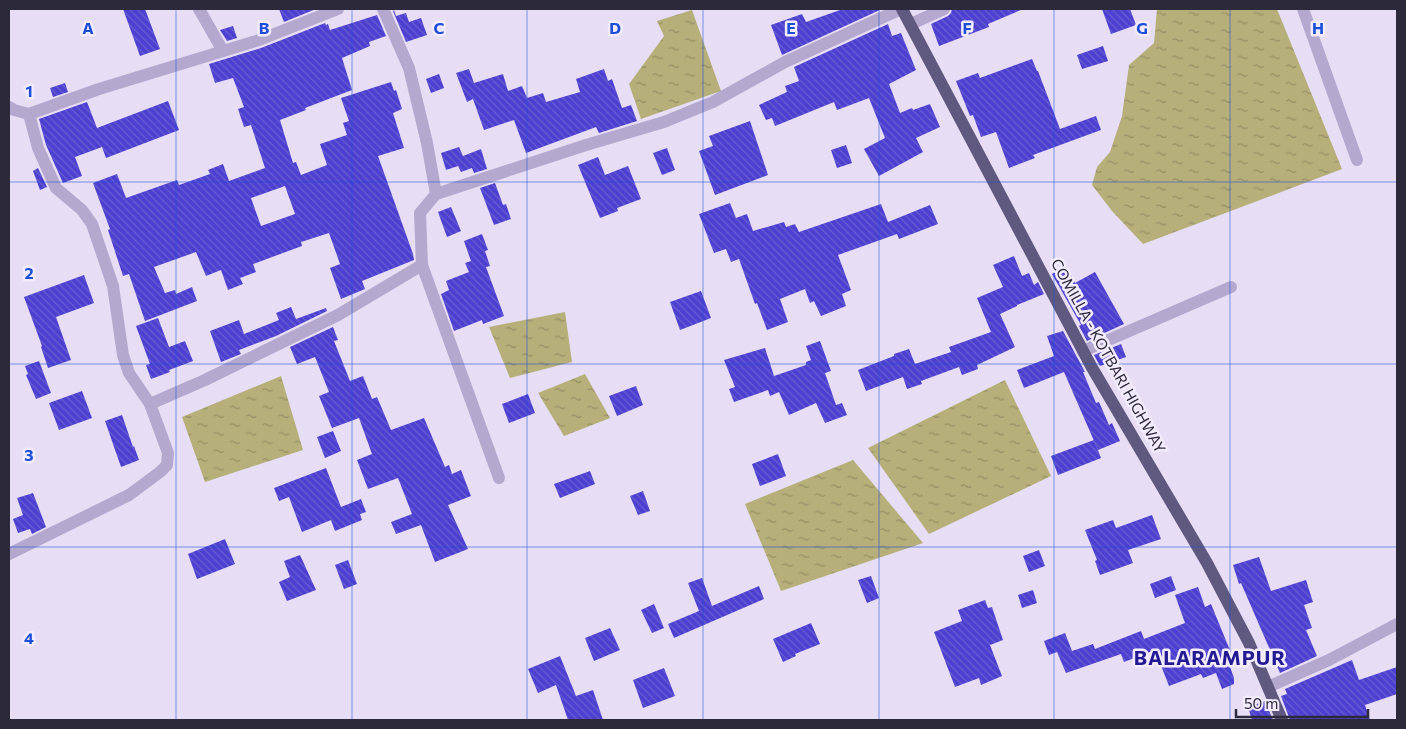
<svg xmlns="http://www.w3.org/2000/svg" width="1406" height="729" font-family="Commissioner,sans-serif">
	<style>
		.water { fill: url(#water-ripples) }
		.building { fill: url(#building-back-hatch); fill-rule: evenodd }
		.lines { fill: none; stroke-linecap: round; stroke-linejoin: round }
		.minor { stroke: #b4a8cf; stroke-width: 12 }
		.major { stroke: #60597f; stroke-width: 12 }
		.grid { fill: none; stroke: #1d4ed8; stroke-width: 1; stroke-opacity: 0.55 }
		.labels { text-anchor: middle; stroke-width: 5; stroke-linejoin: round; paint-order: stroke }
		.street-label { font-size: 15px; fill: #2c293b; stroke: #f2ecfc }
		.district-label { font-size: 20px; font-weight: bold; letter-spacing: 1px; fill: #231994; stroke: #f2ecfc }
		.grid-label { font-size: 16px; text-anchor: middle; font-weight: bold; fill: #1d4ed8; stroke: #f2ecfc; stroke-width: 5; stroke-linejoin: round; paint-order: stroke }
	</style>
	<defs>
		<pattern id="water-ripples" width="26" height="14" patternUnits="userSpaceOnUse" patternTransform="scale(1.25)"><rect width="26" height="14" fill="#b6af7a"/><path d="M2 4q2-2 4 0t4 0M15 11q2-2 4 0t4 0" fill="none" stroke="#948e65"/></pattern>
		<pattern id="building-back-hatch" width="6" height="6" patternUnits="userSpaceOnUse" patternTransform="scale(1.25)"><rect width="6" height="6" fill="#4c3fd2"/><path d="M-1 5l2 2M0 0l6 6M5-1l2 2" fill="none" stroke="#695fce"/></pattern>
	</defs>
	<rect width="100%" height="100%" fill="#e7def5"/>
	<g class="water">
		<path d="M1157,9H1277L1342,169L1143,244L1112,211L1092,185L1097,167L1110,152L1122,116L1129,65L1154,43Z"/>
		<path d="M692,10L721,91L641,119L629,84L664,36L657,21Z"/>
		<path d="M565,312L572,362L510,378L489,327Z"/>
		<path d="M585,374L610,418L564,436L538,393Z"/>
		<path d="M281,376L303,450L205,482L182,417Z"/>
		<path d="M1005,380L1051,476L929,534L868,448Z"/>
		<path d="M853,460L923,543L781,591L745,504Z"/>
	</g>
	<g class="building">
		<path d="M123,9H145L160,49L140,56Z"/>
		<path d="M279,9H316L284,22Z"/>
		<path d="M843,9H882L782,55L771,25L802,14L806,22Z"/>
		<path d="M952,9H1023L988,24L989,27L939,46L931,24L948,16L951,13Z"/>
		<path d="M1102,9H1130L1136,25L1111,34Z"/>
		<path d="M394,10L396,16L406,13L409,22L421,18L427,35L406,42L393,11Z"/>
		<path d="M377,15L386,36L369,42L370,46L342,58L352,90L305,108L306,110L280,120L293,163L296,162L301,175L327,165L320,144L347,135L343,123L349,121L341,98L391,82L394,91L396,90L402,109L393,113L404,148L378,156L413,254L414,260L362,281L365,289L341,299L330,268L340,264L329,233L301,242L302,246L253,264L256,272L240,278L243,284L228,290L221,270L206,276L196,252L154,267L165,293L175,290L176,294L192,287L197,301L145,321L129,274L123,276L108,230L110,229L93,183L117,174L126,198L177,180L179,185L210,174L208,170L223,164L229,181L265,168L251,125L244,127L238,109L244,107L233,78L215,83L209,64L261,48L325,23L326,25L328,24L330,30ZM285,186L295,214L261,226L251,198Z"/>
		<path d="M888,24L892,36L901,33L916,70L889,84L900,113L912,108L913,110L930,104L940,127L916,138L923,152L879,176L864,149L885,138L869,98L837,110L834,102L775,126L772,118L766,120L759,105L787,92L785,86L799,81L794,67Z"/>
		<path d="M233,26L237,38L227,41L220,30Z"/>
		<path d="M1103,46L1108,61L1082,69L1077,55Z"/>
		<path d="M1032,59L1037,71H1038L1060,129L1096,116L1101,130L1033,155L1035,158L1009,168L996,132L981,137L973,115L970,116L956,81L978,73L980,78Z"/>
		<path d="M469,69L474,83L503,74L508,91L522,86L527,98L543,93L546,102L580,92L576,79L604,69L608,81L612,79L622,108L631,105L637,121L599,133L596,127L526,153L514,120L484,130L473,99L467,102L456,73Z"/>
		<path d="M439,74L444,88L431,93L426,79Z"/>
		<path d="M65,83L68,92L53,97L50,88Z"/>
		<path d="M168,101L179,130L106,158L102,147L75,157L82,176L63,183L46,145L39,119L87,102L97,128Z"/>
		<path d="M750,121L768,175L715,195L699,151L713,146L709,136Z"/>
		<path d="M846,145L852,163L837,168L831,150Z"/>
		<path d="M459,147L463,156L481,149L487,169L474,173L472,168L461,172L458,166L446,170L441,153Z"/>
		<path d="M667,148L675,170L662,175L653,153Z"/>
		<path d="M598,157L605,175L628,166L641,199L617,208L618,211L600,218L578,165Z"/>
		<path d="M38,168L47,187L40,190L33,171Z"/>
		<path d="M495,183L503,205L506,204L511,219L494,225L480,188Z"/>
		<path d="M730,203L736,218L747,214L753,231L784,222L786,227L795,224L799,232L881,204L888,222L930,205L938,224L899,239L897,234L838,255L851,290L842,294L846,306L821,316L814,301L810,303L805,289L780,299L788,322L767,330L757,303L755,304L739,259L731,262L726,249L714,253L699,214Z"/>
		<path d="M451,207L461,231L447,237L438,212Z"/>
		<path d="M482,234L488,250L485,251L490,266L486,267L504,316L483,324L482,320L454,331L441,294L449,290L446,281L469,272L465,263L471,261L464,241Z"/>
		<path d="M1014,256L1022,276L1029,273L1034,285L1038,282L1044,294L1017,305V306L1000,314L1015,347L977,365L978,369L962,375L959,367L921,381L922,384L907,389L903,377L866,391L858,370L894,356V354L909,349L915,364L951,352L949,347L991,332L977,298L1003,287L993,265Z"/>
		<path d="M1066,266L1075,283L1095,272L1124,324L1087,341L1079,326L1081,325L1052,274Z"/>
		<path d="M84,275L94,303L56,317L71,360L48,368L41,347L42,346L24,297Z"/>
		<path d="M701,291L711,318L680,330L670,302Z"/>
		<path d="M291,307L296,319L326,308L327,311L276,336L239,350L241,354L221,362L210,331L239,320L244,334L279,320L276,313Z"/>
		<path d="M158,318L169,347L185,341L193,361L169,370L170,372L151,379L146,365L150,364L136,326Z"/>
		<path d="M333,327L338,340L334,341L350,381L363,376L372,399L377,397L391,430L424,418L445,467L449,465L452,474L461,470L471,496L448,505L468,549L435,562L421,525L396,534L391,522L412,514L398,478L368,489L357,460L372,454L359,418L332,428L319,396L329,392L315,357L297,364L290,347Z"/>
		<path d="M1063,331L1085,372H1083L1096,403L1099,402L1109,425L1112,423L1120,441L1098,450L1064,372L1024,388L1017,370L1054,356L1047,336Z"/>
		<path d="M820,341L831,371L825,373L836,405L842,403L847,415L825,423L816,403L789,415L779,392L770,396L768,390L734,402L729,389L735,387L724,360L765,348L774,376L806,365V362L811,360L806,346Z"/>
		<path d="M1121,344L1126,357L1100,366L1094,355Z"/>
		<path d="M39,361L51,393L36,399L26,375L28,374L25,366Z"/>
		<path d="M636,386L643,405L617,416L609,396Z"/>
		<path d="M82,391L92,418L59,430L49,403Z"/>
		<path d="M528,394L535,413L509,423L502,404Z"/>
		<path d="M122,415L133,447L134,446L139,460L121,467L105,421Z"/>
		<path d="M333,431L341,451L325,458L317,437Z"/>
		<path d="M1094,440L1101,458L1058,475L1051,456Z"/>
		<path d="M778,454L786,476L760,486L752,464Z"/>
		<path d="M326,468L341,507L361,499L366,512L360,514L362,520L335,531L331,520L302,532L289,497L279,501L274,488Z"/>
		<path d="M590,471L595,484L560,498L554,484Z"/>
		<path d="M643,491L650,511L638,515L630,496Z"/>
		<path d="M33,493L46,527L32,534L30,529L18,533L13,519L23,515L17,498Z"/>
		<path d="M1152,515L1161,539L1128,550L1133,563L1100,575L1095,561L1097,560L1085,530L1113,520L1116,528Z"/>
		<path d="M225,539L235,564L197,579L188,554Z"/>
		<path d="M1039,550L1045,566L1029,572L1023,556Z"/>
		<path d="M300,555L316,590L287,601L279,582L290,577L284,561Z"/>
		<path d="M1259,557L1271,591L1306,580L1313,602L1304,605L1312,628L1306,630L1317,656L1280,673L1241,583L1239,584L1233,565Z"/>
		<path d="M348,560L357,584L344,589L335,565Z"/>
		<path d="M871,576L879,598L867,603L858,580Z"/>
		<path d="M1171,576L1176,590L1155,598L1150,584Z"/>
		<path d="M702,578L712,606L759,586L764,599L674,638L668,624L699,611L688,583Z"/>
		<path d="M1198,587L1205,607L1211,604L1236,665L1230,667L1234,678V684L1222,689L1216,673L1203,678L1201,674L1169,686L1155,650L1124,662L1121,654L1066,673L1057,652L1049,655L1044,641L1065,633L1072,651L1093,644L1095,649L1141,631L1144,639L1185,623L1175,595Z"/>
		<path d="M1033,590L1037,603L1022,608L1018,595Z"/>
		<path d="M985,600L988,608L992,607L1003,640L990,645L1002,676L981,685L979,678L955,687L934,632L962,621L958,610Z"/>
		<path d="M654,604L664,628L652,633L641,610Z"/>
		<path d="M811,623L820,644L795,654L796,656L783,662L773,639Z"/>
		<path d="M610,628L620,650L594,661L585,638Z"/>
		<path d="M560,656L576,696L593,690L603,720H568L556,685L538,693L528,669Z"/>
		<path d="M1352,660L1359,680L1397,667V694L1365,705L1370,720H1290L1281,696L1287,694L1285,689Z"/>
		<path d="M664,668L675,696L643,708L633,680Z"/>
		<path d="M1265,701L1273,720H1252L1248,707Z"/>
	</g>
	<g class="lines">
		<g class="minor">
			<path d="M199,9L223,51"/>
			<path d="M1303,9L1357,160"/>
			<path d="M911,24L944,9"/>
			<path d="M9,107L14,110L29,114L99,89L259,40L338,9"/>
			<path d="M436,194L586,145L664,122L713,102L785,62L901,9"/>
			<path d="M422,265L499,478"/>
			<path d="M1083,351L1231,287"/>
			<path d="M150,404L205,380L338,315L422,265L420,213L436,194L427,143L409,68L383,9"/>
			<path d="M9,554L129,495L160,472L167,465L168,453L150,404L129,373L123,355L113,286L92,224L82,210L56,188L38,148L29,114"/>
			<path d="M1268,687L1329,660L1397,624"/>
		</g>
		<path class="major" d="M902,9L1091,366L1207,563L1249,643L1282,720"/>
	</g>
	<path class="grid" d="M176,9V720M352,9V720M527,9V720M703,9V720M879,9V720M1054,9V720M1230,9V720M9,182H1397M9,364H1397M9,547H1397"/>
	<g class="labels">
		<g class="street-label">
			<text transform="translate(1108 356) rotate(61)" y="5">COMILLA - KOTBARI HIGHWAY</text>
		</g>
		<g class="district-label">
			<text x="1210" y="665">BALARAMPUR</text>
		</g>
	</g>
	<g class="grid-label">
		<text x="88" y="34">A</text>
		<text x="264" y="34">B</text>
		<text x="439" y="34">C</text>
		<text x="615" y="34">D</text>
		<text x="791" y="34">E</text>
		<text x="967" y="34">F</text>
		<text x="1142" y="34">G</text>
		<text x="1318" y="34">H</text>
		<text x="29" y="97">1</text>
		<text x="29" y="279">2</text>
		<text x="29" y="461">3</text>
		<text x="29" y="644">4</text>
	</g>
	<rect width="1406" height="729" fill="none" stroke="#2c293b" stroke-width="20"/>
	<path d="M1236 709v8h132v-8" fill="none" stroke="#2c293b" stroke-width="2.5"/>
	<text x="1244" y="709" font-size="15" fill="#2c293b" stroke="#f2ecfc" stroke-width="4" paint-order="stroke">50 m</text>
</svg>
